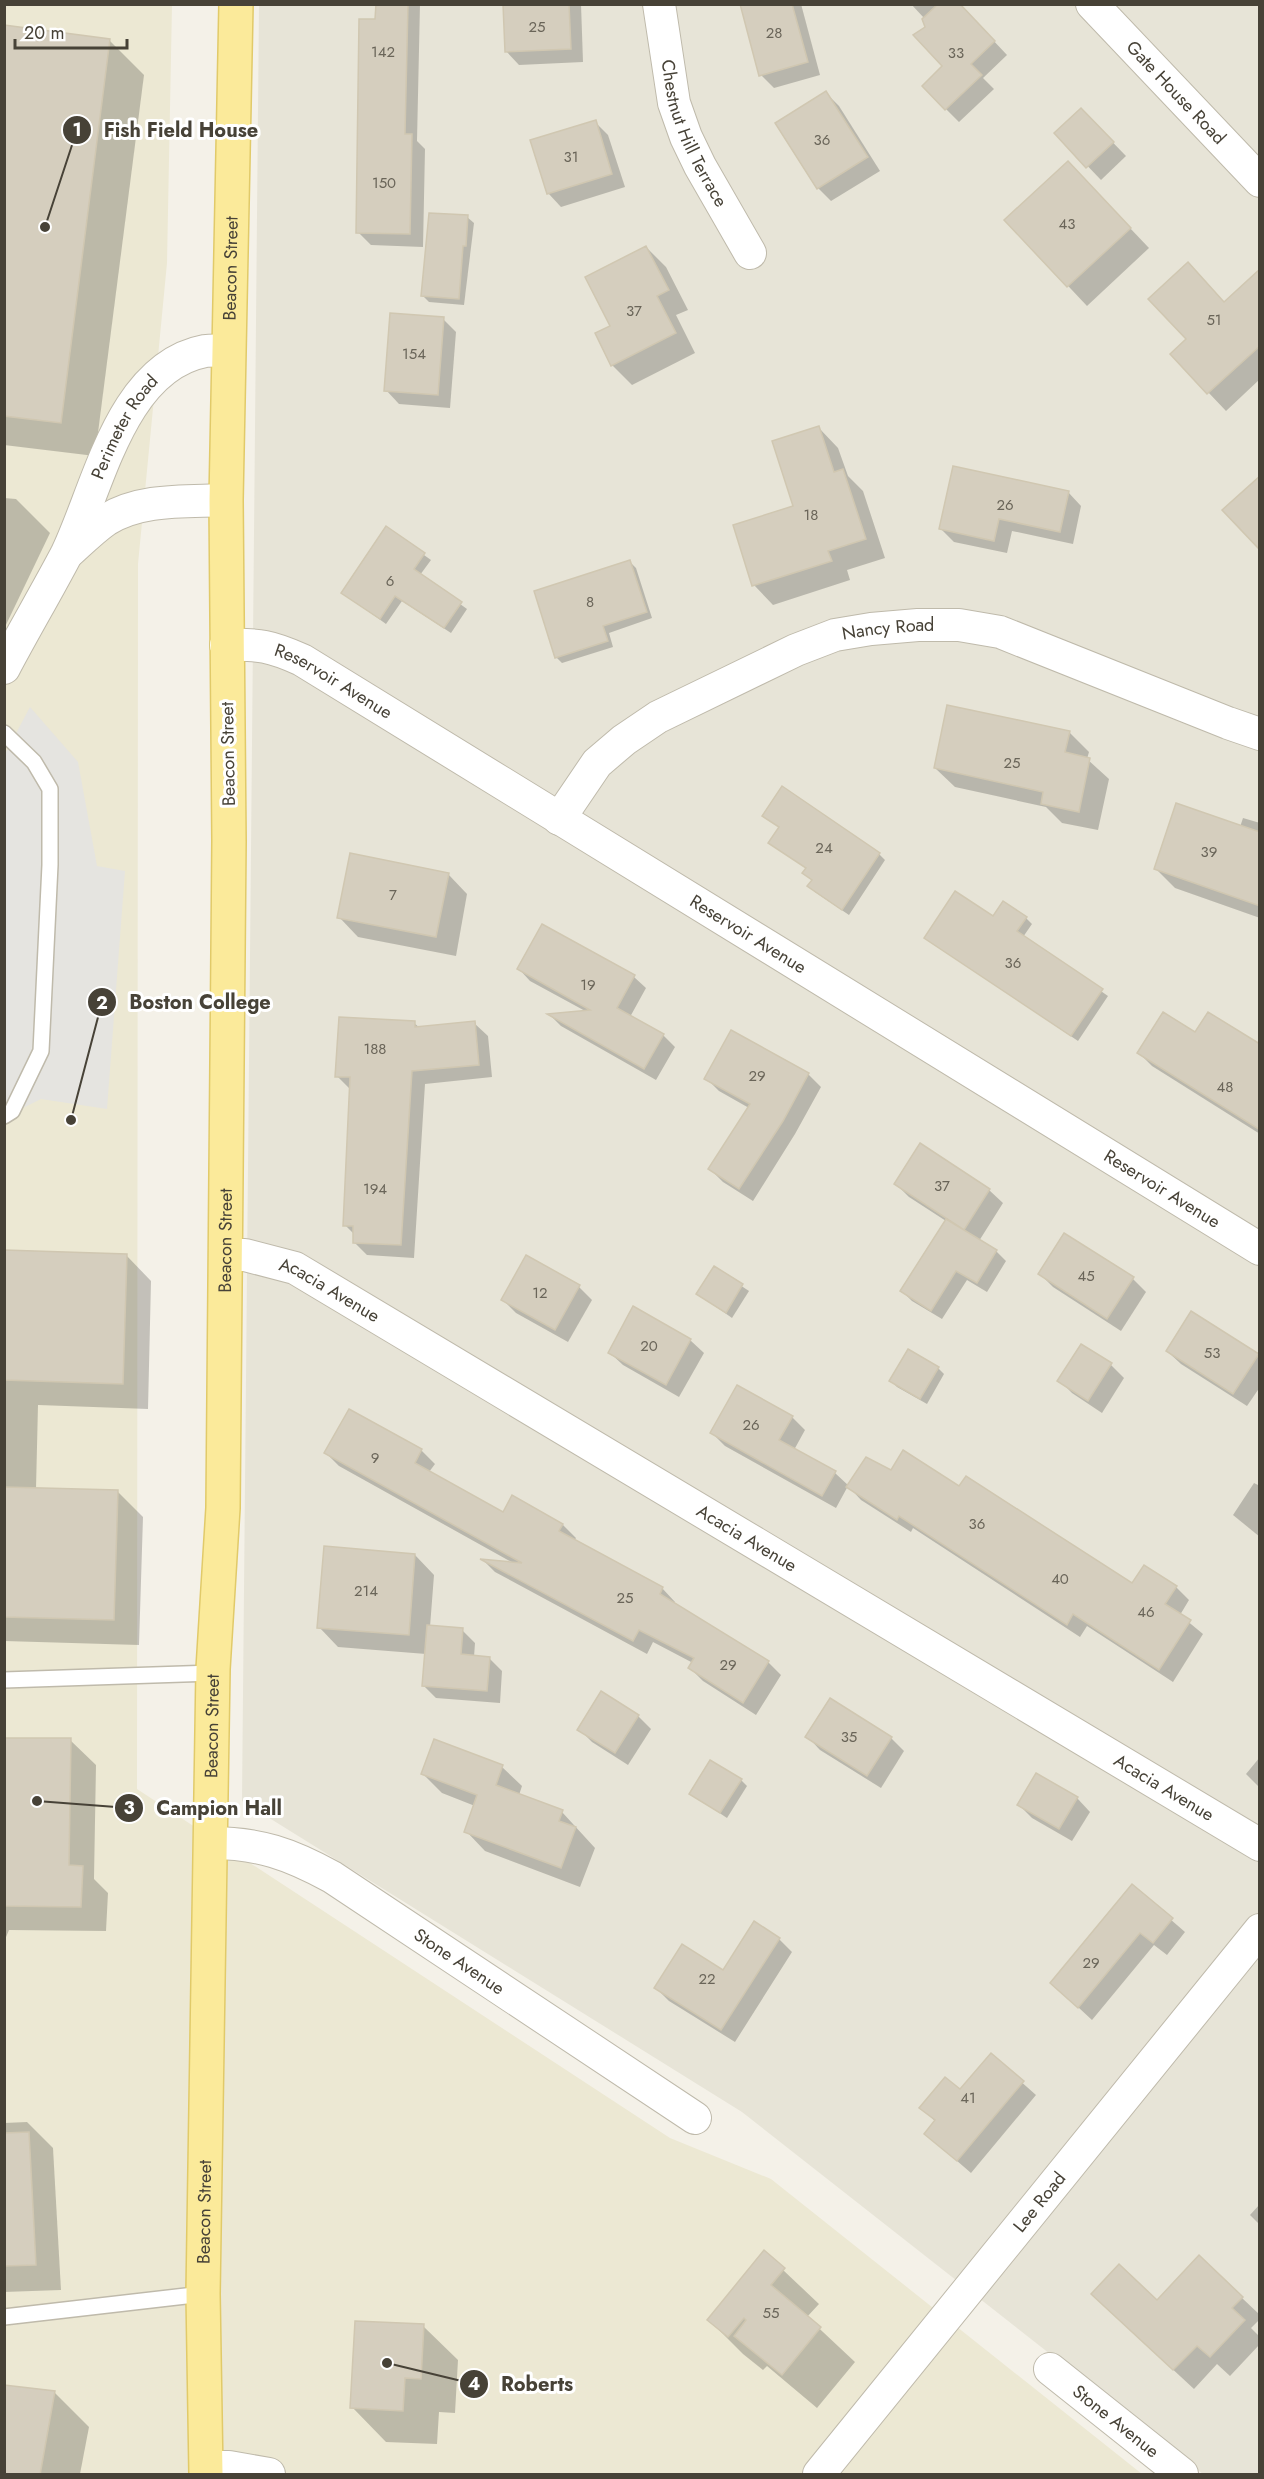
<svg xmlns="http://www.w3.org/2000/svg" width="1264" height="2479" font-family="Jost,sans-serif">
	<style>
		.residential { fill: #e7e4d7 }
		.education { fill: #ece8d3 }
		.parking { fill: #e5e4e0 }
		.shadow { fill: #0003 }
		.building { fill: #d5cebe; stroke: #d0c7b1; stroke-width: 1.5 }
		.lines { fill: none; stroke-linecap: round; stroke-linejoin: round }
		.lane-casing { stroke: #bfbaab; stroke-width: 18 }
		.street-casing { stroke: #bfbaab; stroke-width: 34 }
		.primary-casing { stroke: #e1ca69; stroke-width: 36 }
		.lane { stroke: #fff; stroke-width: 15 }
		.street { stroke: #fff; stroke-width: 32 }
		.primary { stroke: #fbea9a; stroke-width: 33 }
		.labels { text-anchor: middle; stroke-width: 6; stroke-linejoin: round; paint-order: stroke }
		.number-label { font-size: 15px; fill: #6a6559 }
		.street-label { font-size: 18px; fill: #474237; stroke: #fff }
		.leader { fill: none; stroke: #474237; stroke-width: 2 }
		.callout-dot { fill: #474237; stroke: #fff; stroke-width: 2 }
		.mark-label { font-size: 18px; text-anchor: middle; font-weight: bold; fill: #fff }
		.callout-label { font-size: 20px; text-anchor: middle; font-weight: bold; fill: #474237; stroke: #fff; stroke-width: 6; stroke-linejoin: round; paint-order: stroke }
	</style>
	<rect width="100%" height="100%" fill="#f4f1e8"/>
	<path class="residential" d="M259,5H1259V2474H1203L742,2112L242,1801Z"/>
	<path class="education" d="M5,5H172L167,263L138,564L137,1789L670,2138L771,2179L1142,2474H5Z"/>
	<path class="parking" d="M30,707L78,762L97,866L125,871L107,1109L41,1099L5,1117V754Z"/>
	<g class="shadow">
		<path d="M378,4H420L417,141L425,149L423,247L371,245L358,232Z"/>
		<path d="M504,4H581L583,62L519,65L506,51Z"/>
		<path d="M741,4H801L820,75L774,88L761,75Z"/>
		<path d="M911,4H959L1007,55L983,78L994,89L959,122L946,109L944,66L924,18Z"/>
		<path d="M4,27L109,40L144,75L95,456L4,445Z"/>
		<path d="M826,93L839,106L880,171L831,201L818,188L777,124Z"/>
		<path d="M595,122L608,135L625,187L561,207L548,193Z"/>
		<path d="M1094,123L1126,156L1101,180L1056,133Z"/>
		<path d="M1087,183L1149,248L1087,306L1006,220Z"/>
		<path d="M467,217L474,223L464,305L429,302L423,296Z"/>
		<path d="M646,247L666,267L688,310L676,315L695,353L632,385L612,365V326Z"/>
		<path d="M1188,264L1225,303L1260,286V379L1226,411L1172,354L1188,340Z"/>
		<path d="M443,319L456,332L450,408L399,404L386,390Z"/>
		<path d="M819,428L838,448L848,476L863,491L885,558L847,570L850,580L773,605L754,585L795,507Z"/>
		<path d="M1068,492L1081,506L1073,544L1012,531L1007,553L954,542L941,529Z"/>
		<path d="M4,498L16,499L50,533L4,629Z"/>
		<path d="M386,528L431,560L420,575L467,609L451,633L402,601L386,624L343,593Z"/>
		<path d="M630,562L636,568L652,618L609,633L613,647L562,663L556,657Z"/>
		<path d="M1069,732L1089,752L1087,759L1109,779L1098,830L1062,823L1046,807L955,787L935,768Z"/>
		<path d="M764,815L879,854L885,860L849,915L815,892L809,886L813,881L804,873L807,869L770,843L780,828Z"/>
		<path d="M1243,818L1260,823V918L1175,888L1155,868L1240,827Z"/>
		<path d="M448,874L467,894L456,956L358,937L339,917Z"/>
		<path d="M994,918H1026L1032,924L1023,937L1108,996L1078,1041L926,938Z"/>
		<path d="M543,926L634,977L646,988L630,1017L663,1035L675,1047L656,1080L561,1026L550,1015L587,1012L530,981L519,969Z"/>
		<path d="M414,1023L420,1028L474,1023L488,1036L492,1077L425,1084L414,1258L367,1255L354,1242L355,1235L345,1225L351,1090L337,1076Z"/>
		<path d="M1196,1034L1260,1046V1134L1152,1066L1139,1053Z"/>
		<path d="M808,1074L821,1087L795,1134L753,1201L723,1182L710,1169L749,1108L719,1091L706,1078Z"/>
		<path d="M896,1184L989,1190L1003,1203L979,1241L996,1251L1006,1261L987,1292L967,1280L942,1319L912,1301L902,1291L946,1221L909,1197Z"/>
		<path d="M4,1252L126,1255L151,1281L148,1409L38,1405L36,1489L118,1492L143,1517L139,1645L4,1641Z"/>
		<path d="M714,1268L749,1291L732,1318L698,1294Z"/>
		<path d="M1040,1274L1133,1279L1146,1292L1121,1331L1053,1287Z"/>
		<path d="M579,1287L592,1300L568,1342L516,1313L503,1300Z"/>
		<path d="M1192,1313L1260,1356V1387L1247,1406L1181,1364L1167,1351Z"/>
		<path d="M690,1340L704,1353L679,1397L623,1365L609,1352Z"/>
		<path d="M1111,1365L1124,1378L1102,1413L1072,1393L1059,1380Z"/>
		<path d="M938,1368L944,1374L927,1404L897,1387L891,1381Z"/>
		<path d="M350,1411L421,1450L435,1464L429,1472L503,1514L563,1525L576,1538L574,1541L662,1588L675,1602L674,1604L768,1662L781,1675L756,1715L703,1681L690,1668L693,1663L653,1642L647,1654L495,1572L484,1561L515,1564L339,1466L326,1453Z"/>
		<path d="M792,1417L805,1430L794,1450L835,1473L849,1486L891,1472L960,1488L1133,1585L1176,1587L1189,1600L1180,1615L1203,1634L1173,1682L1087,1626L1080,1637L913,1528L911,1532L861,1500L848,1486L836,1508L725,1446L712,1433Z"/>
		<path d="M1254,1483L1260,1486V1537L1233,1515Z"/>
		<path d="M415,1555L434,1575L430,1627L462,1630L475,1643L474,1657L489,1658L502,1671L500,1703L436,1698L423,1685L426,1654L338,1647L319,1627Z"/>
		<path d="M638,1716L651,1729L628,1765L592,1742L579,1729Z"/>
		<path d="M807,1736L891,1738L904,1751L881,1788L820,1750Z"/>
		<path d="M4,1740H70L96,1765L94,1879L108,1893L106,1931L9,1930L4,1942Z"/>
		<path d="M1260,1757V1788L1246,1774Z"/>
		<path d="M502,1767L522,1786L519,1795L562,1812L595,1848L580,1887L485,1851L466,1831L475,1806L442,1793L423,1774Z"/>
		<path d="M741,1780L747,1786L727,1818L691,1794Z"/>
		<path d="M1077,1798L1090,1812L1072,1841L1032,1818L1019,1805Z"/>
		<path d="M1132,1886L1185,1932L1167,1955L1154,1945L1092,2020L1052,1983Z"/>
		<path d="M779,1939L792,1952L735,2042L669,2001L656,1988L724,1972Z"/>
		<path d="M991,2055L1036,2095L971,2173L926,2134L936,2122L921,2108L960,2091Z"/>
		<path d="M27,2122L53,2148L61,2290L4,2292V2123Z"/>
		<path d="M1260,2204V2225L1250,2215Z"/>
		<path d="M764,2252L819,2304L807,2317L855,2362L817,2408L767,2366L763,2370L743,2354L709,2320Z"/>
		<path d="M1242,2298L1260,2315V2319L1251,2328L1260,2337V2344L1230,2376L1217,2364L1194,2389L1113,2314L1158,2302Z"/>
		<path d="M423,2326L458,2360L455,2413L439,2412L437,2444L386,2442L352,2407Z"/>
		<path d="M55,2393L89,2427L80,2474H4Z"/>
	</g>
	<g class="building">
		<path d="M376,4H408L405,134H412L410,234L356,233L359,19H375Z"/>
		<path d="M503,4H569L571,49L505,52Z"/>
		<path d="M740,4H792L808,62L759,76Z"/>
		<path d="M938,4H960L995,41L971,64L982,75L945,110L922,86L942,66L913,35L925,27L922,19Z"/>
		<path d="M4,25L110,39L61,423L4,416Z"/>
		<path d="M826,91L868,157L817,189L775,123Z"/>
		<path d="M1081,108L1114,142L1086,168L1054,133Z"/>
		<path d="M596,120L612,174L547,194L530,140Z"/>
		<path d="M1068,161L1131,228L1067,287L1004,220Z"/>
		<path d="M429,213L468,215L466,246H463L459,299L421,296Z"/>
		<path d="M646,246L669,290L657,296L676,333L611,366L595,333L610,326L585,277Z"/>
		<path d="M1188,262L1224,302L1260,269V346L1207,394L1170,354L1186,339L1148,299Z"/>
		<path d="M390,313L444,317L438,395L384,391Z"/>
		<path d="M819,426L834,472L843,469L866,539L828,551L832,561L752,586L733,525L793,506L772,441Z"/>
		<path d="M953,466L1069,491L1060,532L999,519L994,541L939,529Z"/>
		<path d="M1260,476V550L1222,510Z"/>
		<path d="M386,526L425,553L414,569L462,602L444,628L395,596L380,619L341,593Z"/>
		<path d="M630,560L647,612L603,626L608,641L555,658L534,591Z"/>
		<path d="M947,705L1070,731L1065,752L1090,758L1079,812L1041,804L1043,792L934,768Z"/>
		<path d="M782,786L880,853L842,910L807,886L812,880L802,873L806,868L768,843L779,827L762,816Z"/>
		<path d="M1176,803L1260,832V906L1154,869Z"/>
		<path d="M350,853L449,873L436,937L337,918Z"/>
		<path d="M955,891L993,916L1003,901L1027,917L1017,931L1103,989L1071,1036L924,938Z"/>
		<path d="M542,924L635,975L617,1008L664,1034L644,1069L547,1014L590,1010L517,969Z"/>
		<path d="M1163,1012L1195,1032L1208,1012L1260,1044V1130L1137,1053Z"/>
		<path d="M339,1017L415,1021V1027L475,1021L479,1065L412,1071L401,1245L353,1243V1226H343L350,1077H335Z"/>
		<path d="M731,1030L809,1073L783,1121L739,1189L708,1169L750,1104L704,1079Z"/>
		<path d="M920,1143L990,1189L964,1230L894,1184Z"/>
		<path d="M946,1219L997,1250L977,1283L956,1271L931,1311L900,1291Z"/>
		<path d="M1064,1233L1134,1277L1107,1319L1038,1274Z"/>
		<path d="M4,1250L127,1254L123,1384L4,1380Z"/>
		<path d="M526,1255L580,1285L555,1330L501,1300Z"/>
		<path d="M714,1266L743,1284L726,1313L696,1294Z"/>
		<path d="M633,1306L691,1339L666,1385L608,1353Z"/>
		<path d="M1191,1311L1259,1354L1233,1394L1166,1351Z"/>
		<path d="M1081,1344L1112,1363L1088,1401L1057,1381Z"/>
		<path d="M908,1349L939,1367L920,1399L889,1381Z"/>
		<path d="M737,1385L793,1416L779,1440L836,1471L822,1496L710,1433Z"/>
		<path d="M349,1409L422,1449L415,1463L503,1512L512,1495L563,1524L559,1531L663,1587L660,1594L769,1661L743,1703L688,1668L694,1658L639,1630L633,1641L480,1559L522,1563L324,1453Z"/>
		<path d="M903,1450L959,1486L966,1476L1132,1583L1144,1565L1177,1586L1165,1604L1191,1620L1159,1670L1073,1614L1067,1625L899,1516L897,1520L846,1487L866,1457L891,1470Z"/>
		<path d="M4,1487L118,1490L114,1620L4,1617Z"/>
		<path d="M324,1546L415,1554L409,1635L317,1628Z"/>
		<path d="M427,1625L463,1628L461,1654L490,1657L487,1691L422,1686Z"/>
		<path d="M601,1691L639,1715L615,1753L577,1730Z"/>
		<path d="M830,1698L892,1737L867,1776L805,1737Z"/>
		<path d="M4,1738H71L69,1865L83,1866L81,1907L4,1906Z"/>
		<path d="M434,1739L503,1765L496,1785L563,1810L559,1821L576,1827L561,1868L464,1832L477,1795L421,1774Z"/>
		<path d="M710,1760L742,1779L720,1813L689,1794Z"/>
		<path d="M1036,1773L1078,1797L1059,1829L1017,1805Z"/>
		<path d="M1132,1884L1173,1918L1153,1943L1140,1933L1078,2008L1050,1983Z"/>
		<path d="M754,1921L780,1938L721,2030L654,1988L682,1944L723,1970Z"/>
		<path d="M991,2053L1024,2081L957,2161L924,2134L935,2120L919,2108L945,2077L960,2089Z"/>
		<path d="M29,2132L36,2265L4,2266V2133Z"/>
		<path d="M764,2250L785,2268L771,2285L821,2327L782,2375L734,2336L746,2320L744,2318L728,2337L707,2320Z"/>
		<path d="M1199,2255L1243,2297L1232,2308L1245,2320L1210,2357L1197,2346L1173,2370L1091,2294L1119,2264L1157,2300Z"/>
		<path d="M355,2321L424,2324L421,2379L405,2378L403,2411L350,2408Z"/>
		<path d="M4,2385L55,2391L40,2475H4Z"/>
	</g>
	<g class="lines">
		<g class="lane-casing">
			<g id="lane">
				<path d="M4,733L34,762L50,789V865L41,1051L12,1111L4,1116"/>
				<path d="M4,1680L213,1673"/>
				<path d="M4,2317L203,2294"/>
			</g>
		</g>
		<g class="street-casing">
			<g id="street">
				<path id="s1" d="M659,4L674,103L686,137L700,166L750,253"/>
				<path id="s2" d="M1092,4L1260,181"/>
				<path d="M70,551C81,541 93,529 106,520C141,498 186,502 226,500"/>
				<path id="s3" d="M226,645C259,644 271,646 302,660L1260,1249"/>
				<path id="s4" d="M4,668C24,630 46,593 66,555C98,490 120,367 205,351C212,350 220,351 228,350"/>
				<path id="s5" d="M559,819L597,763L624,740L658,717L796,650L835,635L871,629L918,625H959L1000,632L1228,723L1260,734"/>
				<path id="s6" d="M226,1255H245L295,1268L1260,1845"/>
				<path id="s7" d="M211,1843C259,1843 290,1854 332,1877L695,2118"/>
				<path id="s8" d="M1050,2369L1182,2474"/>
				<path d="M206,2467H229L269,2474"/>
				<path id="s9" d="M819,2474L1260,1930"/>
			</g>
		</g>
		<g class="primary-casing">
			<g id="primary">
				<path id="s10" d="M206,2474L203,2294L213,1669L223,1508L229,841L226,500L236,4"/>
			</g>
		</g>
		<use href="#lane" class="lane"/>
		<use href="#street" class="street"/>
		<use href="#primary" class="primary"/>
	</g>
	<g class="labels">
		<g class="number-label">
			<text x="537" y="32">25</text>
			<text x="774" y="38">28</text>
			<text x="383" y="57">142</text>
			<text x="956" y="58">33</text>
			<text x="822" y="145">36</text>
			<text x="571" y="162">31</text>
			<text x="384" y="188">150</text>
			<text x="1067" y="229">43</text>
			<text x="634" y="316">37</text>
			<text x="1214" y="325">51</text>
			<text x="414" y="359">154</text>
			<text x="1005" y="510">26</text>
			<text x="811" y="520">18</text>
			<text x="390" y="586">6</text>
			<text x="590" y="607">8</text>
			<text x="1012" y="768">25</text>
			<text x="824" y="853">24</text>
			<text x="1209" y="857">39</text>
			<text x="393" y="900">7</text>
			<text x="1013" y="968">36</text>
			<text x="588" y="990">19</text>
			<text x="375" y="1054">188</text>
			<text x="757" y="1081">29</text>
			<text x="1225" y="1092">48</text>
			<text x="942" y="1191">37</text>
			<text x="375" y="1194">194</text>
			<text x="1086" y="1281">45</text>
			<text x="540" y="1298">12</text>
			<text x="649" y="1351">20</text>
			<text x="1212" y="1358">53</text>
			<text x="751" y="1430">26</text>
			<text x="375" y="1463">9</text>
			<text x="977" y="1529">36</text>
			<text x="1060" y="1584">40</text>
			<text x="366" y="1596">214</text>
			<text x="625" y="1603">25</text>
			<text x="1146" y="1617">46</text>
			<text x="728" y="1670">29</text>
			<text x="849" y="1742">35</text>
			<text x="1091" y="1968">29</text>
			<text x="707" y="1984">22</text>
			<text x="968" y="2103">41</text>
			<text x="771" y="2318">55</text>
		</g>
		<g class="street-label">
			<text dy="6" stroke="none"><textPath href="#s2" startOffset="122">Gate House Road</textPath></text>
			<text dy="6" stroke="none"><textPath href="#s1" startOffset="135">Chestnut Hill Terrace</textPath></text>
			<text dy="6" stroke="none"><textPath href="#s10" startOffset="2206">Beacon Street</textPath></text>
			<text dy="6" stroke="none"><textPath href="#s4" startOffset="270">Perimeter Road</textPath></text>
			<text dy="6" stroke="none"><textPath href="#s5" startOffset="393">Nancy Road</textPath></text>
			<text dy="6" stroke="none"><textPath href="#s3" startOffset="116">Reservoir Avenue</textPath></text>
			<text transform="translate(228 754) rotate(-91)" y="6">Beacon Street</text>
			<text dy="6" stroke="none"><textPath href="#s3" startOffset="602">Reservoir Avenue</textPath></text>
			<text dy="6" stroke="none"><textPath href="#s3" startOffset="1088">Reservoir Avenue</textPath></text>
			<text dy="6" stroke="none"><textPath href="#s10" startOffset="1234">Beacon Street</textPath></text>
			<text dy="6" stroke="none"><textPath href="#s6" startOffset="111">Acacia Avenue</textPath></text>
			<text dy="6" stroke="none"><textPath href="#s6" startOffset="597">Acacia Avenue</textPath></text>
			<text dy="6" stroke="none"><textPath href="#s10" startOffset="748">Beacon Street</textPath></text>
			<text dy="6" stroke="none"><textPath href="#s6" startOffset="1083">Acacia Avenue</textPath></text>
			<text dy="6" stroke="none"><textPath href="#s7" startOffset="280">Stone Avenue</textPath></text>
			<text dy="6" stroke="none"><textPath href="#s9" startOffset="350">Lee Road</textPath></text>
			<text dy="6" stroke="none"><textPath href="#s10" startOffset="262">Beacon Street</textPath></text>
			<text dy="6" stroke="none"><textPath href="#s8" startOffset="84">Stone Avenue</textPath></text>
		</g>
	</g>
	<path class="leader" d="M45 227L77 130M71 1120L102 1002M37 1801L129 1808M387 2363L474 2384"/>
	<g class="callout-dot">
		<circle cx="45" cy="227" r="6"/>
		<circle cx="71" cy="1120" r="6"/>
		<circle cx="37" cy="1801" r="6"/>
		<circle cx="387" cy="2363" r="6"/>
		<circle cx="77" cy="130" r="15"/>
		<circle cx="102" cy="1002" r="15"/>
		<circle cx="129" cy="1808" r="15"/>
		<circle cx="474" cy="2384" r="15"/>
	</g>
	<g class="mark-label">
		<text x="77" y="136">1</text>
		<text x="102" y="1009">2</text>
		<text x="129" y="1814">3</text>
		<text x="474" y="2390">4</text>
	</g>
	<g class="callout-label">
		<text x="181" y="137">Fish Field House</text>
		<text x="200" y="1009">Boston College</text>
		<text x="219" y="1815">Campion Hall</text>
		<text x="537" y="2391">Roberts</text>
	</g>
	<rect width="1264" height="2479" fill="none" stroke="#474237" stroke-width="12"/>
	<path d="M15 39v9h112v-9" fill="none" stroke="#474237" stroke-width="3"/>
	<text x="24" y="39" font-size="18" fill="#474237" stroke="#ffffff" stroke-width="4.5" paint-order="stroke">20 m</text>
</svg>
